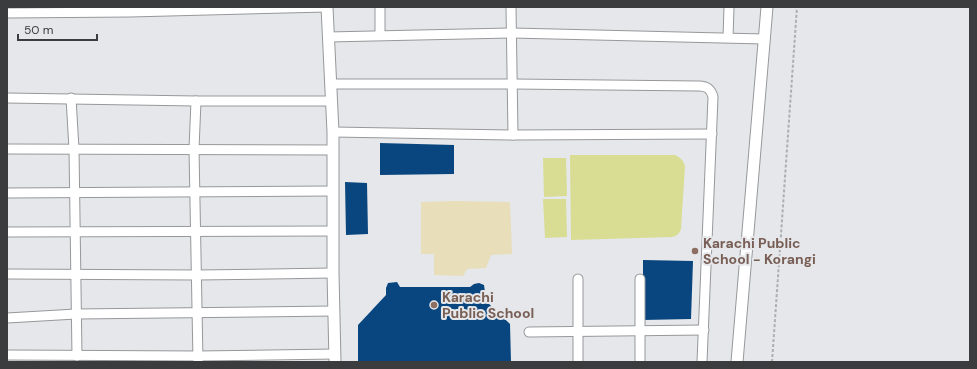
<svg xmlns="http://www.w3.org/2000/svg" width="977" height="369" font-family="'DM Sans',sans-serif">
	<style>
		.green { fill: #d9dd93 }
		.sand { fill: #e8deb9 }
		.building { fill: #09467f }
		.lines { fill: none; stroke-linecap: round; stroke-linejoin: round }
		.minor-casing { stroke: #96989a; stroke-width: 11 }
		.tertiary-casing { stroke: #96989a; stroke-width: 13 }
		.path { stroke: #adaeb1; stroke-width: 2; stroke-dasharray: 3 2; stroke-linecap: butt }
		.minor { stroke: #fff; stroke-width: 9 }
		.tertiary { stroke: #fff; stroke-width: 11 }
		.education-dot { fill: #8d6e63; stroke: #e5e7ea; stroke-width: 1.5 }
		.labels { text-anchor: middle; stroke-width: 4; stroke-linejoin: round; paint-order: stroke }
		.education-label { font-size: 14px; font-weight: bold; fill: #785e54; stroke: #e5e7ea; text-anchor: start }
	</style>
	<rect width="100%" height="100%" fill="#e5e7ea"/>
	<g class="green">
		<path d="M570,155H675C681,158 683,160 685,166L681,229C679,234 677,236 672,237L571,240Z"/>
		<path d="M543,158H566L567,196L544,197Z"/>
		<path d="M543,199H566L567,237L545,238Z"/>
	</g>
	<path class="sand" d="M455,201L510,202L512,254L491,255L486,268L467,269L463,276L434,275V254H421V202Z"/>
	<g class="building">
		<path d="M380,143L454,145V174L380,175Z"/>
		<path d="M345,182L367,183L368,234L346,235Z"/>
		<path d="M643,260L693,261L691,319L643,320Z"/>
		<path d="M397,282L400,287H470L474,284L479,283L484,285L485,292L483,294L487,302L510,324L511,362H358V325L386,295V288L388,283Z"/>
	</g>
	<g class="lines">
		<g class="minor-casing">
			<g id="minor">
				<path d="M380,7V35"/>
				<path d="M511,7L513,135"/>
				<path d="M7,13L130,12L327,7"/>
				<path d="M328,37L512,33L765,39"/>
				<path d="M728,37L729,7"/>
				<path d="M330,84H513L699,86C707,86 711,89 713,97L702,362"/>
				<path d="M7,98L196,101H331"/>
				<path d="M71,98L74,149L77,356"/>
				<path d="M196,101L194,149L198,361"/>
				<path d="M333,132L513,135L712,134"/>
				<path d="M7,149L333,150"/>
				<path d="M7,193L333,191"/>
				<path d="M7,232L333,231"/>
				<path d="M7,274L197,275L333,273"/>
				<path d="M7,318L76,314L334,311"/>
				<path d="M529,332L704,330"/>
				<path d="M7,355L198,356L335,354"/>
				<path d="M578,362V279"/>
				<path d="M640,362V279"/>
			</g>
		</g>
		<g class="tertiary-casing">
			<g id="tertiary">
				<path d="M327,7L333,132V273L335,362"/>
				<path d="M737,362L767,7"/>
			</g>
		</g>
		<path class="path" d="M772,362L797,7"/>
		<use href="#minor" class="minor"/>
		<use href="#tertiary" class="tertiary"/>
	</g>
	<g class="education-dot">
		<circle cx="695" cy="251" r="4"/>
		<circle cx="434" cy="305" r="4"/>
	</g>
	<g class="labels">
		<g class="education-label">
			<text x="703" y="248">Karachi Public<tspan x="703" dy="16">School - Korangi</tspan></text>
			<text x="442" y="302">Karachi<tspan x="442" dy="16">Public School</tspan></text>
		</g>
	</g>
	<rect width="977" height="369" fill="none" stroke="#3b3c3d" stroke-width="16"/>
	<path d="M18 34v6h79v-6" fill="none" stroke="#3b3c3d" stroke-width="2"/>
	<text x="24" y="34" font-size="12" fill="#3b3c3d" stroke="#e5e7ea" stroke-width="3" paint-order="stroke">50 m</text>
</svg>
